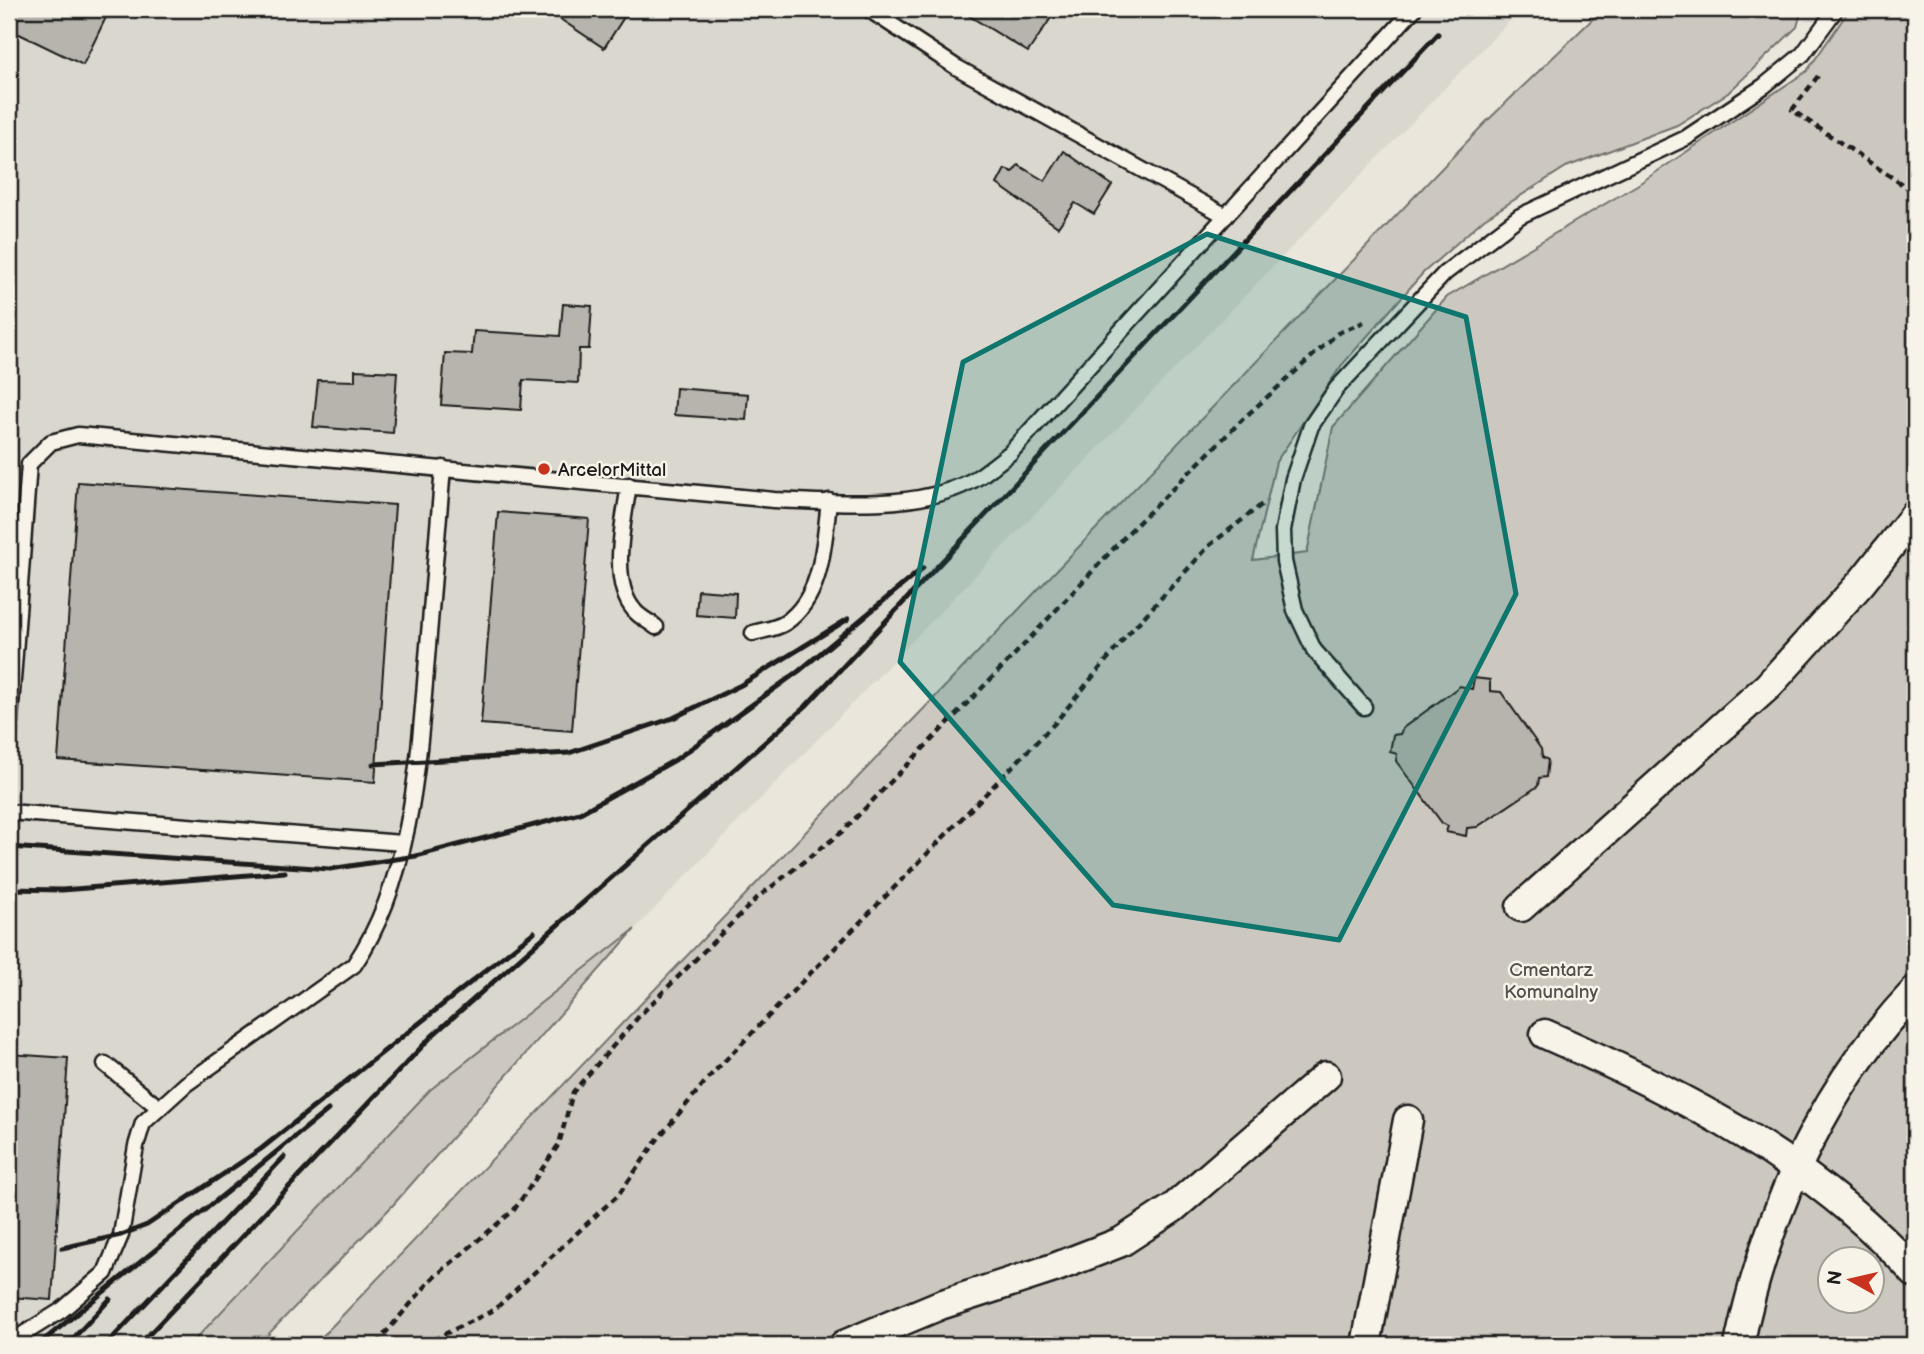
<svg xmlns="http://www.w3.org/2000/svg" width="1924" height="1354" font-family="'Balsamiq Sans',sans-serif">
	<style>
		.built { fill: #dad7ce }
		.green { fill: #ccc8c0; stroke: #74726e; stroke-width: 2; fill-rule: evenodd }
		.building { fill: #b6b4ac; stroke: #1c1c1c; stroke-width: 2 }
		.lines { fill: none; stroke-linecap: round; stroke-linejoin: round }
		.lane-casing { stroke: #1c1c1c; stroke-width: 19 }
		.street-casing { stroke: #1c1c1c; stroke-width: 33 }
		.path { stroke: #1c1c1c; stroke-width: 4.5; stroke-dasharray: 7 5; stroke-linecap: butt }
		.lane { stroke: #f7f3e8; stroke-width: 14 }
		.street { stroke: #f7f3e8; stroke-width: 28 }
		.rail { stroke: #1c1c1c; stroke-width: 5 }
		.marked { fill: #0f766e; fill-opacity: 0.2; stroke: #0f766e; stroke-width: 5; stroke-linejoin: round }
		.poi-dot { fill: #c8321e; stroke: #f7f3e8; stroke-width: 2.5 }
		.labels { text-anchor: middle; stroke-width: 5; stroke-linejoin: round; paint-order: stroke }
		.poi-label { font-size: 19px; fill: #1c1c1c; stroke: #f7f3e8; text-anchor: start }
		.park-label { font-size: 19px; fill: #51504d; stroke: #f7f3e8 }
	</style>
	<rect width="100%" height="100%" fill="#eae6dc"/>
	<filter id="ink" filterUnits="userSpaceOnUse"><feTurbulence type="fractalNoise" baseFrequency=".0143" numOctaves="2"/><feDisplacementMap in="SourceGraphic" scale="14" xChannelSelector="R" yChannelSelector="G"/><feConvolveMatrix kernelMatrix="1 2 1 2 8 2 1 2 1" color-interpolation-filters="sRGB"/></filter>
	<g filter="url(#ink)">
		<path class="built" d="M9,9H1521L635,929L430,1090L190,1345H9Z"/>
		<g class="green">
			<path d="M1603,9H1802L1797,27L1728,93L1677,125L1566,167L1484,219L1423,273L1341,366L1276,462L1253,560L1307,553L1333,427L1447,297L1637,185L1807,71L1850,9H1915V1345H314L1484,124ZM1829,1260H1871V1302H1829Z"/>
			<path d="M635,929L393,1205L258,1345H190L430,1090Z"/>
		</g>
		<g class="building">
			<path d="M9,9H110L83,65L9,29Z"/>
			<path d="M545,9H617L626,14L604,48Z"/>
			<path d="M958,9H1057L1028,52Z"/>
			<path d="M1064,151L1112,185L1094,214L1075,203L1058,227L997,184L1005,169L1013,172L1018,165L1045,181Z"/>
			<path d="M563,304L592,306L589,349H579L578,383L523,380L521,410L441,405L445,353L472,354L474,331L560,336Z"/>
			<path d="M355,370L397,372L393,433L313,427L318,380L355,381Z"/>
			<path d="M676,388L748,394L746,420L674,415Z"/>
			<path d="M78,482L395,505L375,782L58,760Z"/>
			<path d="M498,512L589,519L572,731L481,724Z"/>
			<path d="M698,590L736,593L735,618L696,615Z"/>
			<path d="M1474,678L1490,680V691L1501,692L1541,749L1542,757L1548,760L1546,777L1539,778L1538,786L1477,827L1467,828L1466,836L1446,832L1448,826L1442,823L1396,761L1397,754L1390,752L1393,735L1400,734L1403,728L1460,686L1472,689Z"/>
			<path d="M9,1054L68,1058L52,1300L9,1297Z"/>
		</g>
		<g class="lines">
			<g class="lane-casing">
				<g id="lane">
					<path d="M868,9L956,67L1226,216"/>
					<path d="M629,485C624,519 609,582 634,610C639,617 650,622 656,627"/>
					<path d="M753,633C763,630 776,629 785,623C823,597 824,543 829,501"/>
					<path d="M1364,707L1314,650L1295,610L1284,561L1283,530L1293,479L1311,426L1337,388L1445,273L1520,216L1686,138L1764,86L1803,54L1836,9"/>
					<path d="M9,734L29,464L51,442L78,435L774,500C838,502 923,512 980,476C990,469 1000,461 1010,453L1414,9"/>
					<path d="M9,812L402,843"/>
					<path d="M105,1064L158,1107"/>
					<path d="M9,1343L62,1310L105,1273L121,1235L136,1146L143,1123L186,1084L354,965C412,880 419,757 427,658C432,595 438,531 443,468"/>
				</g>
			</g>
			<g class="street-casing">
				<g id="street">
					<path d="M1521,907L1768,686L1861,583L1915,515"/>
					<path d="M1545,1034C1682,1094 1814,1161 1915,1273"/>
					<path d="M844,1345L940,1305L1054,1268L1121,1242L1173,1208L1326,1076"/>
					<path d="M1366,1345L1408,1120"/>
					<path d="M1739,1345C1767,1213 1821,1090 1915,991"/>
				</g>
			</g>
			<g class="path">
				<path d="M1818,76L1792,110L1915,193"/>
				<path d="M378,1345L381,1338L432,1279L514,1210L559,1144L573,1092L641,1014L757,898L843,831L1018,651L1129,532L1244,418L1338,333L1364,322"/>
				<path d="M422,1345L494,1310L620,1193L657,1140L710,1076L1054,724L1128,634L1210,545L1265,502"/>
			</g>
			<use href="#lane" class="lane"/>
			<use href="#street" class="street"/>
			<g class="rail">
				<path d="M373,764L569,753L673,718L741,685L848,619"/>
				<path d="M9,847L330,869L416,856L580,813L675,760L799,671L923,568"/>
				<path d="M9,889L62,890L285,872"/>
				<path d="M62,1248L121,1235L147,1225L261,1149L534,932"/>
				<path d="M38,1345L328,1110"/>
				<path d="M67,1345L110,1299"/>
				<path d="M106,1345L284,1157"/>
				<path d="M139,1345L433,1035L806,706L1438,34"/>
			</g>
		</g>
	</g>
	<path class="marked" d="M1207,234L1466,317L1516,594L1339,940L1113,905L900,662L963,362Z"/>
	<circle class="poi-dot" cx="544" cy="469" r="7"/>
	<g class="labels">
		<g class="poi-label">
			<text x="558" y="476">ArcelorMittal</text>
		</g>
		<g class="park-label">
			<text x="1551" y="976">Cmentarz<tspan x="1551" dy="22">Komunalny</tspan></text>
		</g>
	</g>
	<rect width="1924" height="1354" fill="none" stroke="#f7f3e8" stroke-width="35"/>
	<rect x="18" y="18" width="1889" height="1319" fill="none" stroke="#1c1c1c" stroke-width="2.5" filter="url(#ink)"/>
	<g transform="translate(1851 1280) rotate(278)"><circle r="33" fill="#f7f3e8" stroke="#9f9d96" stroke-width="2"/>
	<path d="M0-5L12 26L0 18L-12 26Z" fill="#c8321e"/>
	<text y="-10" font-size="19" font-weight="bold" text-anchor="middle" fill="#1c1c1c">N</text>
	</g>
</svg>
